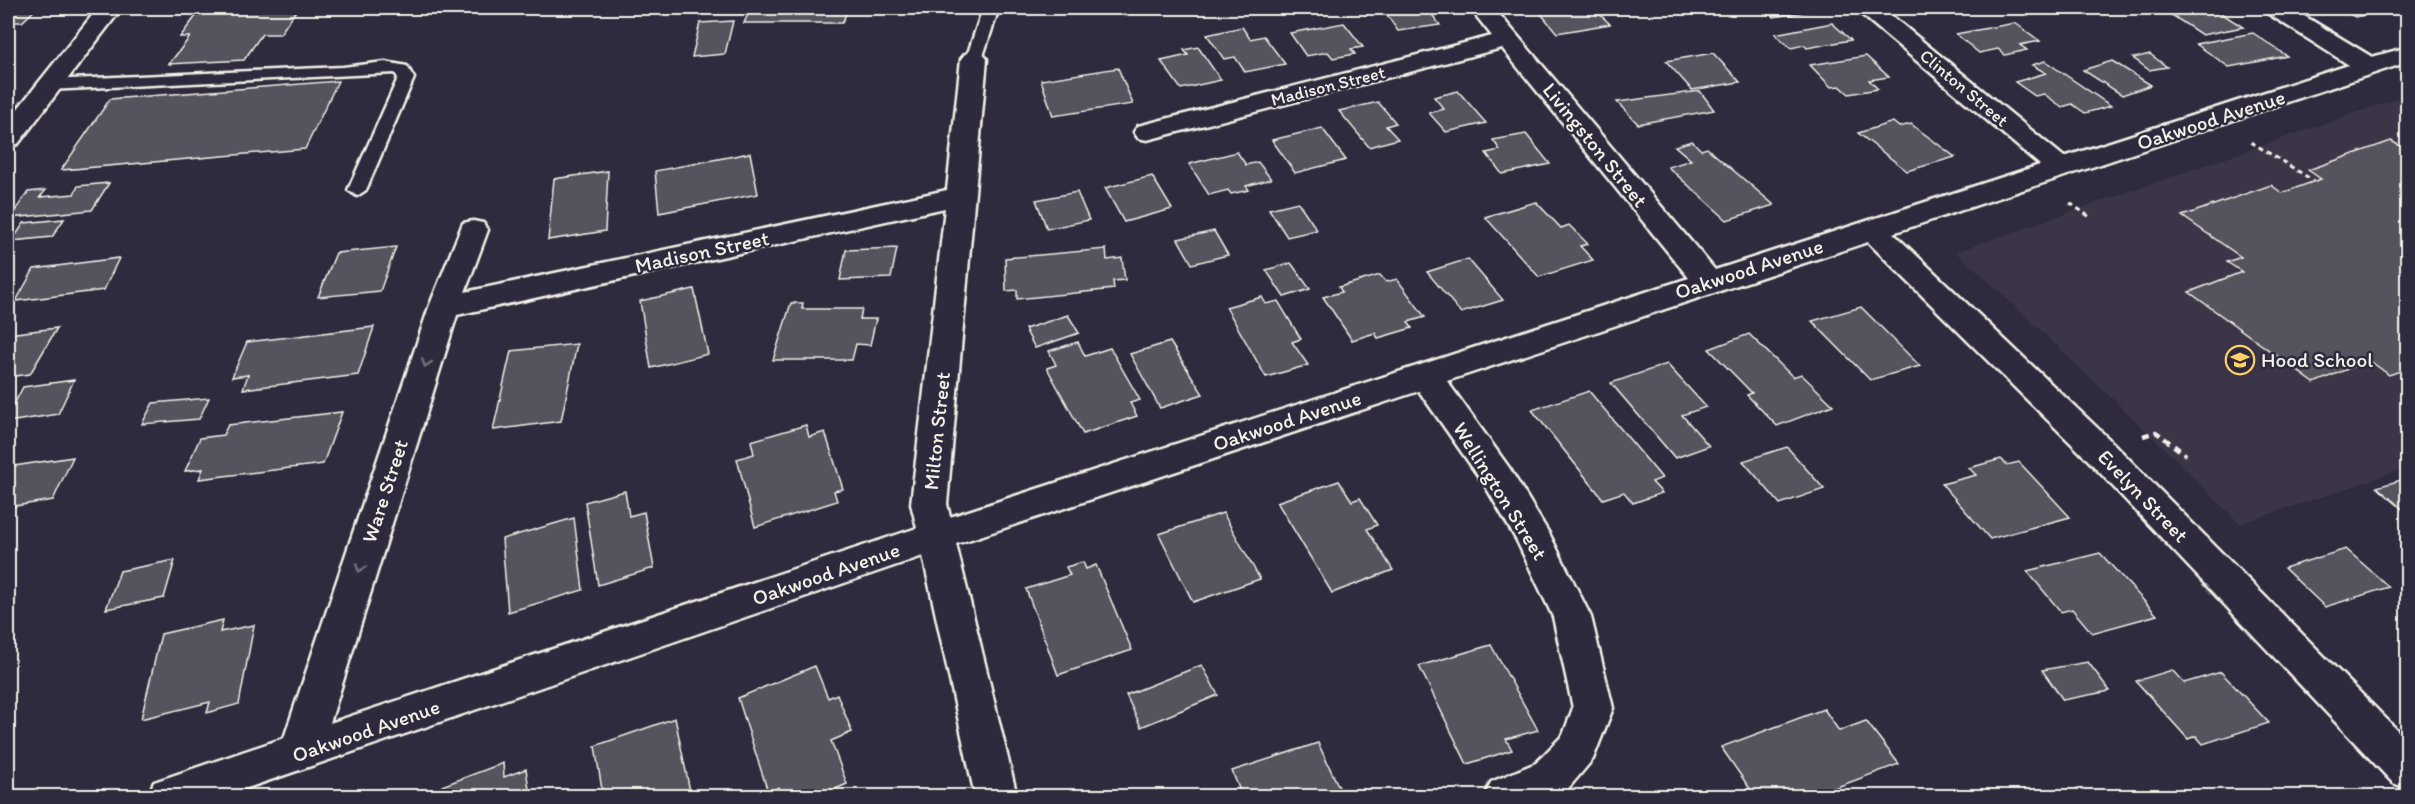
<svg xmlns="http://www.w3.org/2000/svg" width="2415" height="804" font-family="Itim,sans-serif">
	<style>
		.built { fill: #3b3647 }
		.building { fill: #56525f; stroke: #f4f1e8; stroke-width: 1.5 }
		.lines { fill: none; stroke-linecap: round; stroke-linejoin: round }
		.service-casing { stroke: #f4f1e8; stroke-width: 5 }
		.minor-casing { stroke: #f4f1e8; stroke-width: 5 }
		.secondary-casing { stroke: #f4f1e8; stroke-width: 5 }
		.path-far1 { stroke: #f4f1e8; stroke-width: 3; stroke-dasharray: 5 4; stroke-linecap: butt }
		.path { stroke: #f4f1e8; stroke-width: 4.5; stroke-dasharray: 7 5; stroke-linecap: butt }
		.service { fill: #2f2a3d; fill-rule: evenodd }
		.minor { fill: #2f2a3d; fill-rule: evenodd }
		.secondary { fill: #2f2a3d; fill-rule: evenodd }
		.oneway { stroke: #747079 }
		.labels { text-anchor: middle; stroke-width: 5; stroke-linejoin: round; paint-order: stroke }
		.far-street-label { font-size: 18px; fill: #f4f1e8; stroke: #2f2a3d }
		.street-label { font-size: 21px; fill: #f4f1e8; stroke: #2f2a3d }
		.poi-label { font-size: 21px; fill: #f4f1e8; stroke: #2f2a3d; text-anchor: start }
	</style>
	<rect width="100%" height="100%" fill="#2f2a3d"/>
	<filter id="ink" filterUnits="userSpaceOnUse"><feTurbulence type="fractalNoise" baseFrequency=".0167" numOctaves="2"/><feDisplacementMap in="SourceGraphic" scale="12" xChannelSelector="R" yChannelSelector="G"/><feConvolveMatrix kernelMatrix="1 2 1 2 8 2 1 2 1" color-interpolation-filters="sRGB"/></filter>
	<g filter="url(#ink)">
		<path class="built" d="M2407,95V468L2240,524L2162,446L1981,274L1955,252Z"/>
		<g class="building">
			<path d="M8,8H37L22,22H8Z"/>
			<path d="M202,8H298L280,34H262L244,60L169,64L190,37H180Z"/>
			<path d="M751,8H858L857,11L847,12L842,23H744Z"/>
			<path d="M1382,8H1427L1440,25L1398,31Z"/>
			<path d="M1593,8L1610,24L1557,33L1537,9Z"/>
			<path d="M1743,8H1814L1816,10L1774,17L1766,9L1748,12Z"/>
			<path d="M2204,8H2213L2243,27L2202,35L2170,14Z"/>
			<path d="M2338,8H2400L2355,17Z"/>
			<path d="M733,21L725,54L692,57L700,23Z"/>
			<path d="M1344,23L1363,47L1351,49L1355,54L1333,58L1328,52L1306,56L1290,33Z"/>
			<path d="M1832,23L1851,40L1807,48L1804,45L1791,48L1775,34Z"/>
			<path d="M2015,23L2040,41L2020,45L2027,50L2005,55L1998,49L1979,53L1956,34Z"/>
			<path d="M1242,27L1250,39L1264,36L1285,64L1245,72L1235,57L1224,59L1207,35Z"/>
			<path d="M2253,33L2287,56L2229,67L2196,44Z"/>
			<path d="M1198,47L1221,80L1181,89L1161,61L1188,55L1184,50Z"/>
			<path d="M1713,53L1740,82L1692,90L1666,61Z"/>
			<path d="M2150,54L2167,67L2149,70L2133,58Z"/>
			<path d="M1866,56L1889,77L1869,80L1878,89L1849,94L1840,86L1831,87L1810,65Z"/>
			<path d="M2045,61L2111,106L2085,113L2072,104L2062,107L2044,94L2035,96L2015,82L2046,73L2032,65Z"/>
			<path d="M2112,61L2151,85L2122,95L2083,70Z"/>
			<path d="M1118,68L1133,104L1053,116L1041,80Z"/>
			<path d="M338,81L305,149L61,170L110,99Z"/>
			<path d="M1458,91L1486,123L1446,132L1429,113L1444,109L1434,97Z"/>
			<path d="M1700,91L1714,110L1638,124L1617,102Z"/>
			<path d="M1378,102L1396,123L1386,126L1398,139L1369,147L1339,111Z"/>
			<path d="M1893,122L1899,127L1911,124L1955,157L1907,171L1858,133Z"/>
			<path d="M1322,128L1346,160L1295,173L1272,140Z"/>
			<path d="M1526,134L1550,164L1502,174L1486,153L1500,150L1493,140Z"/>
			<path d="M1692,141L1701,150L1707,148L1774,205L1727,220L1668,167L1691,160L1675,146Z"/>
			<path d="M2391,141L2408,150V373L2403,370L2389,375L2369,360L2314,383L2189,292L2242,272L2227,262L2241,257L2182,216L2271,185L2282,193L2321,179L2308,170Z"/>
			<path d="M1237,152L1246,165L1258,162L1271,179L1246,186L1249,190L1231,194L1228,190L1209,195L1189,164Z"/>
			<path d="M750,153L758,194L659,213L655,171Z"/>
			<path d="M608,171L605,231L548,240L554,179Z"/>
			<path d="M1152,176L1172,209L1124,222L1105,188Z"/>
			<path d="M109,183L92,210L10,218L28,192L46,190L40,197L74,194L78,186Z"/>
			<path d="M1077,192L1089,220L1047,229L1036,200Z"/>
			<path d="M1298,202L1317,230L1287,237L1269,209Z"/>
			<path d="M1536,202L1561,228L1569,225L1588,244L1580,246L1593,260L1539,277L1485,217Z"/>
			<path d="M64,219L52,237L12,241L24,223Z"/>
			<path d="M1214,231L1228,255L1192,264L1178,239Z"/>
			<path d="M396,247L380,291L318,297L336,253Z"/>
			<path d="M897,248L891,278L840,280L846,250Z"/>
			<path d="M1106,249L1107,260L1122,258L1125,280L1113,281L1114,289L1017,299V290L1006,291L1005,258Z"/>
			<path d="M119,258L104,290L16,301L34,269Z"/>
			<path d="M1468,259L1503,300L1461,313L1427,272Z"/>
			<path d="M1291,263L1310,289L1284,297L1266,270Z"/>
			<path d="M1380,275L1386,282L1397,279L1425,317L1408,322L1412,328L1378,338L1375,333L1352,340L1323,297L1342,292L1339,287Z"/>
			<path d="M694,289L708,354L651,368L640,301Z"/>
			<path d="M1262,297L1266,304L1278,301L1301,339L1292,342L1308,365L1266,377L1226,307Z"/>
			<path d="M791,303H803L802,309H862L860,319H876L870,345L856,344L852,360H773Z"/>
			<path d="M1861,307L1920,366L1870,380L1812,321Z"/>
			<path d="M1068,315L1079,333L1035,348L1025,329Z"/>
			<path d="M374,327L358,375L243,389L248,375L232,377L247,342Z"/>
			<path d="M57,328L30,374L8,377V334Z"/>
			<path d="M1749,334L1793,377L1801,374L1833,405L1777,426L1747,395L1752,393L1709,349Z"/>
			<path d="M1078,342L1085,356L1110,348L1140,400L1130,403L1137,416L1083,434L1047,368L1056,365L1049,351Z"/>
			<path d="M1170,342L1203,394L1160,408L1130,354Z"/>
			<path d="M577,344L561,421L493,430L511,351Z"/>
			<path d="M1667,364L1706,407L1682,415L1709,446L1675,458L1611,383Z"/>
			<path d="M74,380L58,414L8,422V416L23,387Z"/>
			<path d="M1589,391L1662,478L1652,482L1662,493L1633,503L1624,492L1603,499L1532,410Z"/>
			<path d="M209,398L199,419L142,424L153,403Z"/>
			<path d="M342,412L323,464L199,479L203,469L185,471L200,438L223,435L228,425Z"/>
			<path d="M806,425L809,437L825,432L843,489L834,491L837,501L755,527L737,459L754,454L751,441Z"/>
			<path d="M1787,447L1824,489L1780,504L1743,461Z"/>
			<path d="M73,457L53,500L8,507V467Z"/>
			<path d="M2001,459L2007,465L2019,462L2070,517L1990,539L1942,484L1976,475L1969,468Z"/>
			<path d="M2408,478V511L2406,512L2377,487Z"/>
			<path d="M1339,481L1352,501L1360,498L1377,525L1367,529L1393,570L1332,593L1277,502Z"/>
			<path d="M625,491L629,516L644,512L654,568L598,585L585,502Z"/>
			<path d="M1223,513L1260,579L1193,602L1159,534Z"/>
			<path d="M574,518L583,590L508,612L502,539Z"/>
			<path d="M2346,549L2389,587L2325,607L2284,568Z"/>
			<path d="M2100,553L2157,615L2092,633L2072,609L2061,612L2027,571Z"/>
			<path d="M175,560L164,598L106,609L120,571Z"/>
			<path d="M1083,562L1086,569L1096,565L1132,650L1058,675L1026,589L1070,575L1066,567Z"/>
			<path d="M223,620L220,632L254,625L239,704L207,713L210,702L141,719L161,634Z"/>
			<path d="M1491,645L1538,730L1506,739L1512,750L1467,764L1419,666Z"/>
			<path d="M2088,662L2110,691L2063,700L2042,670Z"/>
			<path d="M1202,665L1218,695L1141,727L1126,695Z"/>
			<path d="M815,666L828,698L837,694L852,732L831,741L847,784L819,796H782L779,787L768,792L738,698Z"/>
			<path d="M2172,670L2184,683L2221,672L2269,723L2203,744L2196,736L2188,739L2136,681Z"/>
			<path d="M1824,709L1839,731L1866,721L1899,764L1813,796H1755L1721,747Z"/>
			<path d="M675,718L691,796H603L595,746Z"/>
			<path d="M1318,743L1343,796H1242L1232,771Z"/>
			<path d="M503,763L504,777L526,769L530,796H443L442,786Z"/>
		</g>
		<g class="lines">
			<g class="service-casing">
				<g id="service">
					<path d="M983,8H999L982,59L974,64L966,59Z"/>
					<path d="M385,62L407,66L414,78L366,190L357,196L348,190L398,78L395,73L48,90L40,85L48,80L343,67Z"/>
				</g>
			</g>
			<g class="minor-casing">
				<path id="minor" d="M1470,8H1494L1715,270L2040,165L1860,13L1856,8H1882L2064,157L2349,65L2267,13L2263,8H2291L2372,57L2408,47V62L1893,233L2112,442L2408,741V789L2393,783L2088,460L1868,242L1447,381L1510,469L1550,535L1591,617L1613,708L1593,759L1566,791L1552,796H1485L1491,782L1536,763L1563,735L1573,708L1553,617L1517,541L1486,487L1419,391L956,544L1017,796H975L923,556L224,796H148L154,782L284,738L429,307L463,223L473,221L483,223L488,230L465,292L947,190L961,59L965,54L974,51L983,54L987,59L947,504L950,517L1689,278L1502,48L1147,140L1138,138L1134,132L1138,126L1492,36ZM945,208L911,504L917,528L330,723L457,315Z"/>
			</g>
			<g class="secondary-casing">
				<path id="secondary" d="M98,8H122L18,144L8,146V121Z"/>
			</g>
			<g class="path-far1">
				<path d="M2251,142L2314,181"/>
				<path d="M2070,203L2090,217"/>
			</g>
			<path class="path" d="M2143,436L2156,432L2186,455"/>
			<use href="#service" class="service"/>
			<use href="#minor" class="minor"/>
			<use href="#secondary" class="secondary"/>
		</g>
		<defs><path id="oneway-chevron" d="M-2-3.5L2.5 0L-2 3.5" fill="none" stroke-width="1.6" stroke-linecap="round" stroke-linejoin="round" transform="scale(1.5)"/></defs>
		<g class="oneway">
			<use href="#oneway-chevron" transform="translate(426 363) rotate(108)"/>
			<use href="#oneway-chevron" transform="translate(360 568) rotate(108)"/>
		</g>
	</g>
	<defs>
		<g id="school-ring" transform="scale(1.5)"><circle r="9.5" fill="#2f2a3d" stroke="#ffd166" stroke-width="1.5"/><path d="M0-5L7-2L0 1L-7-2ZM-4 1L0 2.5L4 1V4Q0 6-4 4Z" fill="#ffd166"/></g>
	</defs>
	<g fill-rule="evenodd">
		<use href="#school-ring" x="2240" y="360"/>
	</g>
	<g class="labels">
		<g class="far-street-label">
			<text transform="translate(1328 86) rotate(-14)" y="6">Madison Street</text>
			<text transform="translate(1964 88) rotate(40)" y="6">Clinton Street</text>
		</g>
		<g class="street-label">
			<text transform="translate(2211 120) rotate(-18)" y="7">Oakwood Avenue</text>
			<text transform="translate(1595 145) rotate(51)" y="7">Livingston Street</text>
			<text transform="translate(702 252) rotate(-12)" y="7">Madison Street</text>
			<text transform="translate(1749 269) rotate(-18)" y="7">Oakwood Avenue</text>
			<text transform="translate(1287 421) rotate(-18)" y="7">Oakwood Avenue</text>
			<text transform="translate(937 431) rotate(-84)" y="7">Milton Street</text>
			<text transform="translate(385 491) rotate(-72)" y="7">Ware Street</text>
			<text transform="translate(1500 491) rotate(58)" y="7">Wellington Street</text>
			<text transform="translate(2143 496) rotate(46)" y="7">Evelyn Street</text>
			<text transform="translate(826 574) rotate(-19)" y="7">Oakwood Avenue</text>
			<text transform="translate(366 731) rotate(-19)" y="7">Oakwood Avenue</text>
		</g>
		<g class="poi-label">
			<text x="2261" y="367">Hood School</text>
		</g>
	</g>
	<rect width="2415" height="804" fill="none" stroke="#2f2a3d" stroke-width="30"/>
	<rect x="15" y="15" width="2385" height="774" fill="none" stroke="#f4f1e8" stroke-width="2" filter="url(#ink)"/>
</svg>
